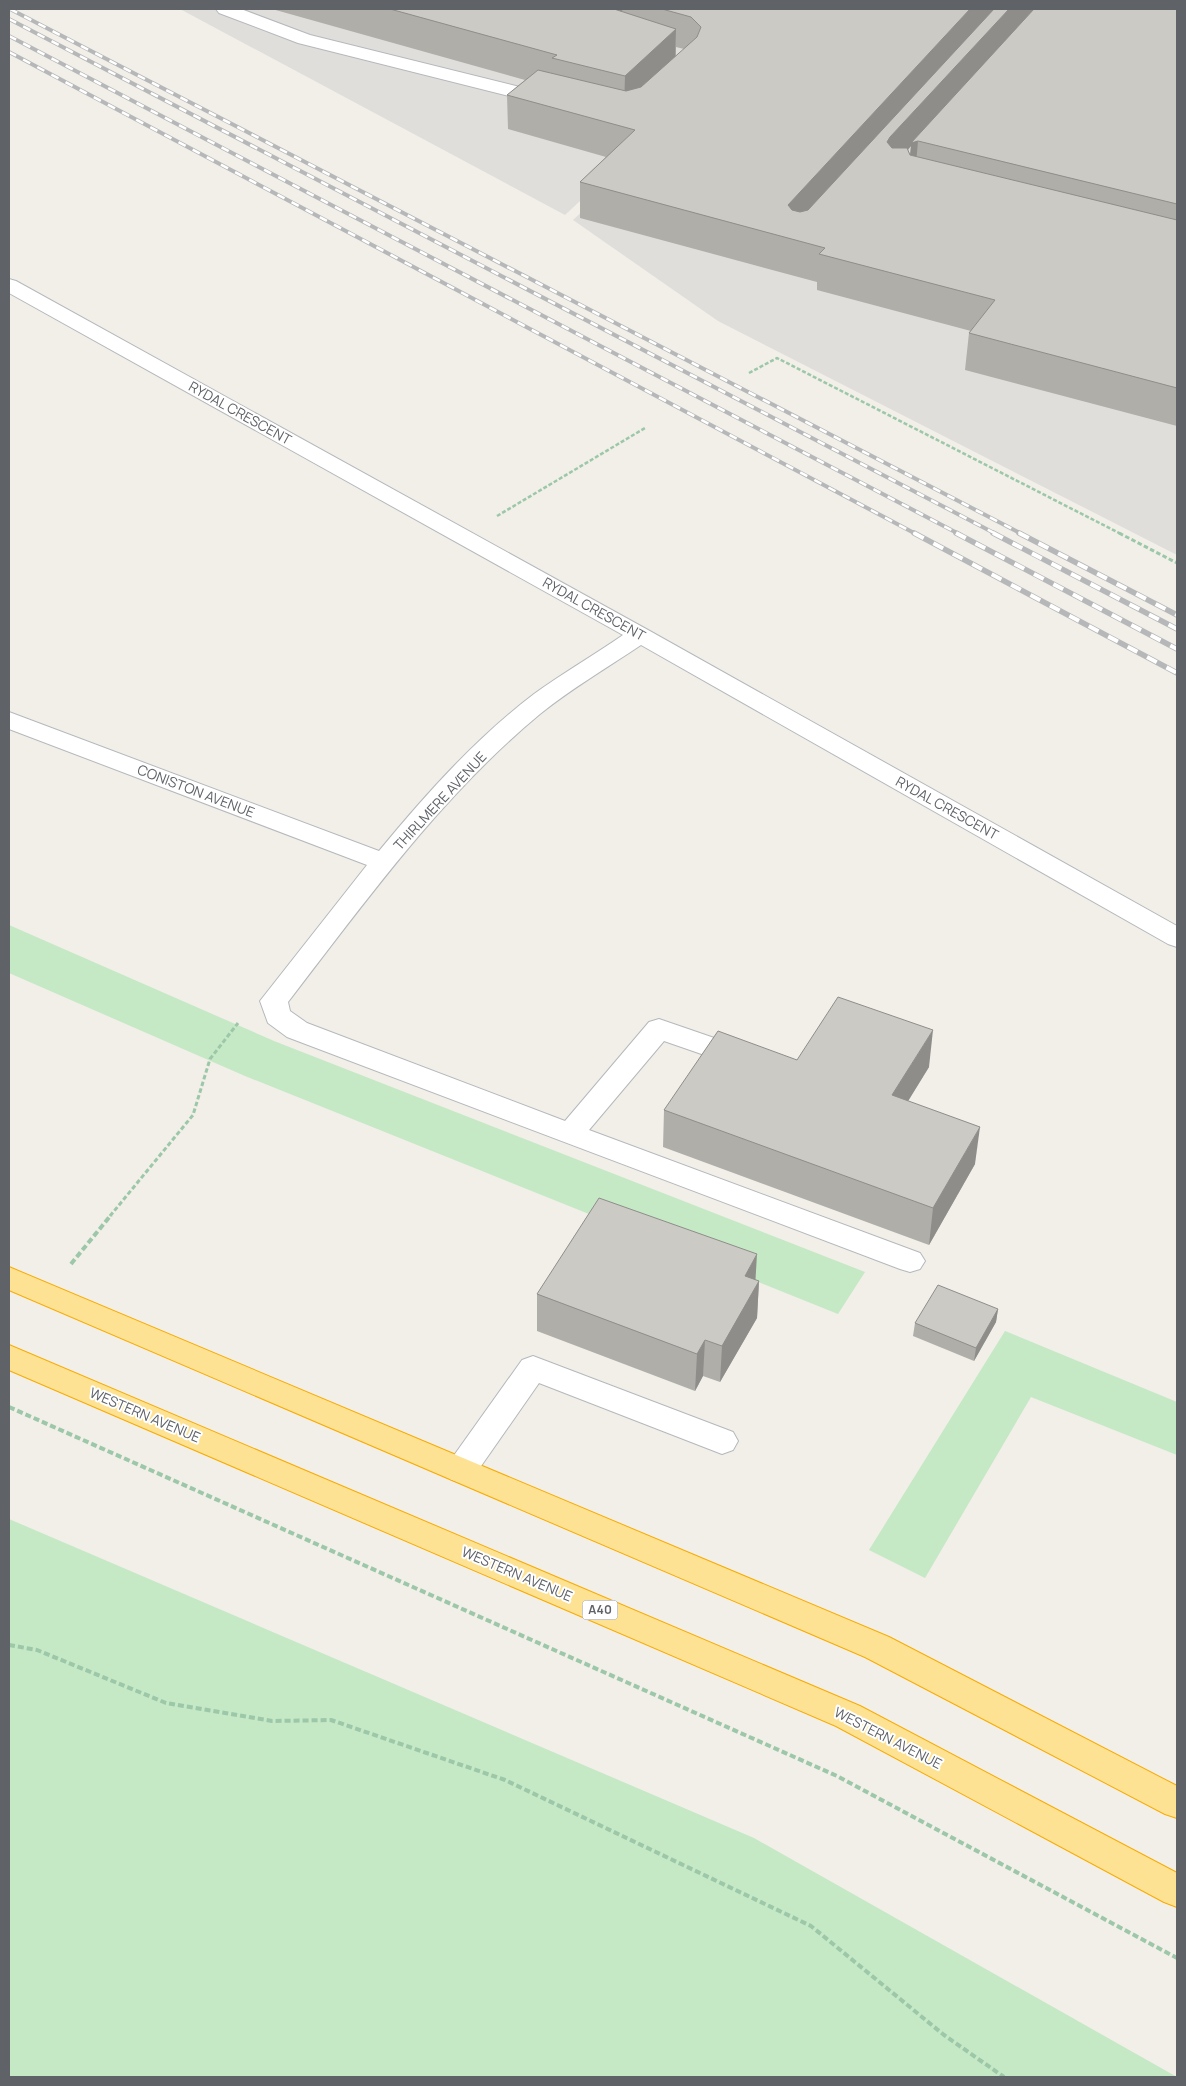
<svg xmlns="http://www.w3.org/2000/svg" width="1186" height="2086" font-family="Manrope,sans-serif">
	<style>
		.industrial { fill: #e0deda }
		.green { fill: #c5e8c5 }
		.lines { fill: none; stroke-linecap: round; stroke-linejoin: round }
		.minor-casing { stroke: #b5b8bc; stroke-width: 2 }
		.highway-casing { stroke: #f9ab00; stroke-width: 2 }
		.path-far2 { stroke: #9cc7a9; stroke-width: 2.5; stroke-dasharray: 4 2; stroke-linecap: butt }
		.path-far1 { stroke: #9cc7a9; stroke-width: 3; stroke-dasharray: 4.5 2.5; stroke-linecap: butt }
		.path { stroke: #9cc7a9; stroke-width: 4; stroke-dasharray: 6 3; stroke-linecap: butt }
		.minor { fill: #fff; fill-rule: evenodd }
		.highway { fill: #fde293; fill-rule: evenodd }
		.rail-far1-casing { stroke: #b6b7b8; stroke-width: 4 }
		.rail-casing { stroke: #b6b7b8; stroke-width: 5.5 }
		.rail-far1 { stroke: #fff; stroke-width: 2.5; stroke-dasharray: 8; stroke-linecap: butt }
		.rail { stroke: #fff; stroke-width: 4; stroke-dasharray: 11; stroke-linecap: butt }
		.wall { fill: #afaea9; fill-rule: evenodd }
		.shaded-wall { fill: #8f8d8a }
		.building { fill: #cccac5; stroke: #8f8d8a }
		.labels { text-anchor: middle; stroke-width: 4; stroke-linejoin: round; paint-order: stroke }
		.shield { fill: #fff; stroke: #8f9295; stroke-width: 1 }
		.shield-label { font-size: 12px; font-weight: bold; fill: #5f6368 }
		.street-label { font-size: 14px; fill: #5f6368; stroke: #fff }
	</style>
	<rect width="100%" height="100%" fill="#f1efe8"/>
	<g class="industrial">
		<path d="M180,9H786L565,215Z"/>
		<path d="M796,9H1177V555L718,321L573,220Z"/>
	</g>
	<g class="green">
		<path d="M9,925L274,1041L865,1272L838,1314L245,1076L9,973Z"/>
		<path d="M1005,1331L1177,1402V1455L1031,1397L925,1578L869,1550Z"/>
		<path d="M9,1519L754,1838L1177,2077H9Z"/>
	</g>
	<g class="lines">
		<g class="minor-casing">
			<g id="minor">
				<path d="M216,9H241L310,35L556,96L558,100L556,104L549,106L298,43L219,13Z"/>
				<path d="M9,279L16,281L648,630L1177,926V947L1168,944L641,645C607,668 572,688 540,714C442,795 365,902 288,1002L290,1011L307,1023L565,1121L649,1022L659,1019L752,1051L756,1058L752,1065L742,1068L664,1041L589,1130L920,1253L925,1261L920,1269L910,1272L900,1269L287,1037L268,1023L260,1001L367,865L9,729V712L379,851C425,795 476,738 534,694C563,673 594,655 623,635L9,293Z"/>
				<path d="M533,1356L733,1432L738,1441L733,1450L722,1454L539,1383L472,1479L461,1483L450,1479L445,1470L450,1461L522,1360Z"/>
			</g>
		</g>
		<g class="highway-casing">
			<g id="highway">
				<path d="M9,1267L889,1637L1177,1786V1818L1165,1814L865,1657L9,1290Z"/>
				<path d="M9,1345L860,1706L1177,1873V1907L1164,1902L836,1726L9,1370Z"/>
			</g>
		</g>
		<g class="path-far2">
			<path d="M749,373L777,358L1121,534"/>
			<path d="M497,516L645,428"/>
		</g>
		<g class="path-far1">
			<path d="M1119,533L1177,563"/>
			<path d="M110,1216L193,1115L210,1059L238,1023"/>
		</g>
		<g class="path">
			<path d="M71,1264L111,1215"/>
			<path d="M9,1407L837,1776L1177,1958"/>
			<path d="M9,1645L37,1650L166,1703L272,1721L331,1720L505,1780L811,1926L944,2035L1004,2077"/>
		</g>
		<use href="#minor" class="minor"/>
		<use href="#highway" class="highway"/>
		<g class="rail-far1-casing">
			<g id="rail-far1">
				<path d="M10,9L1022,534"/>
				<path d="M9,19L996,534"/>
				<path d="M9,36L959,534"/>
				<path d="M9,52L916,534"/>
			</g>
		</g>
		<g class="rail-casing">
			<g id="rail">
				<path d="M914,533L1177,673"/>
				<path d="M956,533L1177,649"/>
				<path d="M993,533L1177,629"/>
				<path d="M1019,533L1177,615"/>
			</g>
		</g>
		<use href="#rail-far1" class="rail-far1"/>
		<use href="#rail" class="rail"/>
	</g>
	<g class="wall">
		<path d="M272,9H1177V426L965,370L969,333L971,331L817,290V282L580,218V182L606,157L508,129L507,95L525,80ZM676,47L684,49L676,56ZM911,146L910,154L908,150Z"/>
		<path d="M797,1060L929,1067L908,1101L975,1164L929,1245L663,1147L664,1110Z"/>
		<path d="M759,1281L757,1318L720,1382L703,1376L695,1391L537,1331V1294Z"/>
		<path d="M998,1309L996,1322L974,1361L913,1336L915,1323Z"/>
	</g>
	<g class="shaded-wall">
		<path d="M601,9H624L605,25Z"/>
		<path d="M970,9H998L788,238V205Z"/>
		<path d="M1009,9H1037L918,141L915,176L908,178L911,146L888,172L887,142L890,137Z"/>
		<path d="M676,29L675,63L624,110L625,76Z"/>
		<path d="M933,1030L929,1067L889,1132L892,1095Z"/>
		<path d="M980,1127L975,1164L929,1245L933,1208Z"/>
		<path d="M757,1254L755,1288L759,1281L757,1318L720,1382L722,1346L745,1276Z"/>
		<path d="M998,1309L996,1322L974,1361L976,1348Z"/>
		<path d="M705,1340L703,1376L695,1391L697,1354Z"/>
	</g>
	<g class="building">
		<path d="M390,9H614L676,29L625,76L552,58L557,55Z"/>
		<path d="M662,9H970L788,205L792,210L800,212L808,210L994,9H1009L890,137L887,142L892,148H907L910,155L1177,220V388L969,333L995,300L819,254L825,248L580,182L635,130L507,95L538,70L626,91L641,87L697,37L701,27L691,17Z"/>
		<path d="M1034,9H1177V204L918,141L911,143Z"/>
		<path d="M838,997L933,1030L892,1095L980,1127L933,1208L664,1110L718,1031L797,1060Z"/>
		<path d="M599,1198L757,1254L745,1276L759,1281L722,1346L705,1340L697,1354L537,1294Z"/>
		<path d="M938,1285L998,1309L976,1348L915,1323Z"/>
	</g>
	<g class="labels">
		<rect class="shield" x="582.5" y="1600.5" width="35" height="19" rx="4"/>
		<g class="shield-label">
			<text x="600" y="1614">A40</text>
		</g>
		<g class="street-label">
			<text transform="translate(240 413) rotate(29)" y="5">RYDAL CRESCENT</text>
			<text transform="translate(594 609) rotate(29)" y="5">RYDAL CRESCENT</text>
			<text transform="translate(196 791) rotate(21)" y="5">CONISTON AVENUE</text>
			<text transform="translate(440 801) rotate(-47)" y="5">THIRLMERE AVENUE</text>
			<text transform="translate(947 808) rotate(29)" y="5">RYDAL CRESCENT</text>
			<text transform="translate(145 1415) rotate(23)" y="5">WESTERN AVENUE</text>
			<text transform="translate(517 1574) rotate(23)" y="5">WESTERN AVENUE</text>
			<text transform="translate(888 1738) rotate(27)" y="5">WESTERN AVENUE</text>
		</g>
	</g>
	<rect width="1186" height="2086" fill="none" stroke="#5f6368" stroke-width="20"/>
</svg>
